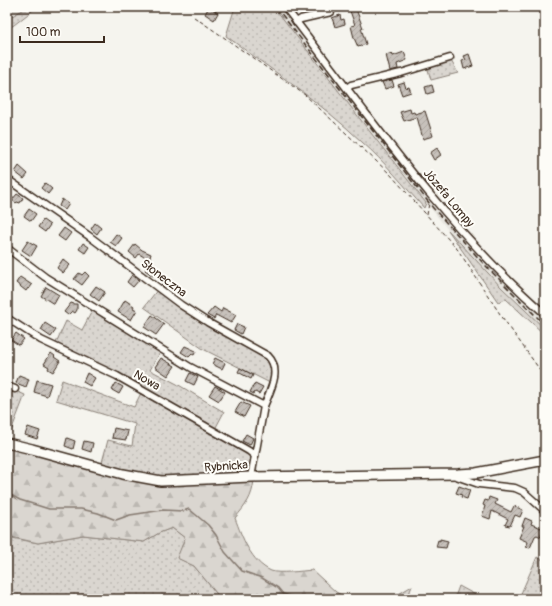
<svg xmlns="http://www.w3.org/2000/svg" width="552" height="606" font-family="Pangolin,sans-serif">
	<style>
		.built { fill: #e7e5df }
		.grass { fill: url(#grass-dots); stroke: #8a8077 }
		.forest { fill: url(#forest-firs); stroke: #8a8077 }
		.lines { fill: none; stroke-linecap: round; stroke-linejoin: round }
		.stream { stroke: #84786e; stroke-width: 1.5 }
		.building { fill: url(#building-hatch); stroke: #3b2a1e }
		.street-casing { stroke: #3b2a1e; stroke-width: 9 }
		.secondary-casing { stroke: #3b2a1e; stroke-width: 12 }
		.path { stroke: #3b2a1e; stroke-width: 1; stroke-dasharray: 4 3; stroke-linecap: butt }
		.street { stroke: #fdfcf7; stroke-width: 6 }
		.secondary { stroke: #fdfcf7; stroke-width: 9 }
		.rail { stroke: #3b2a1e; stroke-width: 1.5; stroke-dasharray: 6 3; stroke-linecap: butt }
		.labels { text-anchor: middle; stroke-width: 4; stroke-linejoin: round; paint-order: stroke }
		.street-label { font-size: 12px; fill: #3b2a1e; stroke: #fdfcf7 }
	</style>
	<defs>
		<pattern id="grass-dots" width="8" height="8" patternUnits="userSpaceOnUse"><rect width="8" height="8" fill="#dad6d0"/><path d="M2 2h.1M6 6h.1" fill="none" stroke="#bcb8b2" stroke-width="1.8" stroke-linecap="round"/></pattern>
		<pattern id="forest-firs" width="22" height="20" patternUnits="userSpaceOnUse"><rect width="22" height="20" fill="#dad6d0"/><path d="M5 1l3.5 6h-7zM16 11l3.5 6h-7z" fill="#bcb8b2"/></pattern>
		<pattern id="building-hatch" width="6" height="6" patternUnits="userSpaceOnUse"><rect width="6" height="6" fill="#c7c1bb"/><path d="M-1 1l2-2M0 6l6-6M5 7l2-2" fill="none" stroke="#aca6a0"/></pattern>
	</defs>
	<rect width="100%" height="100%" fill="#f5f4ee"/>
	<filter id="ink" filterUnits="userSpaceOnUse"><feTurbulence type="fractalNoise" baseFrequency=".025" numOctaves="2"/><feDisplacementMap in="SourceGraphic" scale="8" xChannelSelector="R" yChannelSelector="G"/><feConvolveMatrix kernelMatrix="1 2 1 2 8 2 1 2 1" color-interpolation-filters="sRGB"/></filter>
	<g filter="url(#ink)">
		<g class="built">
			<path d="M7,7H28L7,19Z"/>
			<path d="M274,7H280L425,195L476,253L545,321V329L501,287L448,230L367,128Z"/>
		</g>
		<g class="grass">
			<path d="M28,7H37L14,25L7,29V19Z"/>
			<path d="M235,7H274L367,128L426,203L424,208C404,186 385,162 362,142C320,102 272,70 226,36Z"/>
			<path d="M450,59L458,73L431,80L427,66Z"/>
			<path d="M448,230L501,287L545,329V335L506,299L498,302Z"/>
			<path d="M158,289C175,302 192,315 211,327C229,339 262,348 273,367L270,383L203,349L144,307Z"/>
			<path d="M93,309L161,351L150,370L177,384L224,412L215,429L55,345L66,321L82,330Z"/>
			<path d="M62,380L134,407L141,393L238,446L251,456L250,468L246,474L167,479L101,466L108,440L132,446L135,424L56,400Z"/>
			<path d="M7,387L25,395L8,439H7Z"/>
			<path d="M172,528L185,538L178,558L194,566L221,599H50L15,596L11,594L7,591V537L38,543L83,535L144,542L159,533Z"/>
			<path d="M537,557L545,561V599L519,598Z"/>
			<path d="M412,586L407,599H348L347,598H392Z"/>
			<path d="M459,586L483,599H419L455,597Z"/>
		</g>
		<path class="forest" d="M7,444L131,479L254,480C252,498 246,505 235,518C242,537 251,562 271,571C278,574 303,571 312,570L336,592L348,599H221L194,566L177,558L185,538L172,528L159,533L144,542L83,535L38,543L7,536Z"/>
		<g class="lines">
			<path class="stream" d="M7,493L20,500L49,509H81L98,513L116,520L130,515L163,510L183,511L189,509L208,525L216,535L225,552L242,571L262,578L278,588L283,594L300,599"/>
		</g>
		<g class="building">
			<path d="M209,7L218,13L214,20L205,14Z"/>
			<path d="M356,9L363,28H361L366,44L358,47L354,38L351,26L355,25L350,11Z"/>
			<path d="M340,15L341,20L344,19L345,24L335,27L332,18Z"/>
			<path d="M404,52L407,60L397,64L398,69L390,71L386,55L392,53L393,56Z"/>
			<path d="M469,54L473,66L464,69L462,61L466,60L464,56Z"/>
			<path d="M392,80L394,86L385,89L382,82Z"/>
			<path d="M404,82L406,88L409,87L411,92L402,95L398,84Z"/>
			<path d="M432,85L434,92L427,94L425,87Z"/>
			<path d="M410,109L411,113L414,112L415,114L425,111L433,136L423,139L417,117L404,121L400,112Z"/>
			<path d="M437,148L441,155L434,160L430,153Z"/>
			<path d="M19,166L28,174L24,179L15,172Z"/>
			<path d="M45,183L52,189L48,194L41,188Z"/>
			<path d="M17,194L23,198L20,203L17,202L16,203L12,200Z"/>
			<path d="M62,199L69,204L65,210L59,206Z"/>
			<path d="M29,209L36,214L31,221L24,216Z"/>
			<path d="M43,220L50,225L45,232L38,227Z"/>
			<path d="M95,223L101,228L97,234L91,229Z"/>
			<path d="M64,228L71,233L65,241L58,236Z"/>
			<path d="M116,234L122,238L116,246L110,242Z"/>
			<path d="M28,241L37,246L31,256L22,250Z"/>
			<path d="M83,243L89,247L85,253L79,249Z"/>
			<path d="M135,244L142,250L151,254L149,260L139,254L136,258L129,252Z"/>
			<path d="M63,259L70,265L63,273L57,268Z"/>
			<path d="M150,264L158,270L153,276L145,270Z"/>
			<path d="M85,272L89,276L82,285L74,279L79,273L82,275Z"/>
			<path d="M132,275L139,280L133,287L127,282Z"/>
			<path d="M20,277L32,285L29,289L28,288L26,291L16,283Z"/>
			<path d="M96,286L105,292L99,301L90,294Z"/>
			<path d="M46,287L59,295L54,304L41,296Z"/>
			<path d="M125,300L134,306L133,308L137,310L131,320L118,312Z"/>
			<path d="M71,303L74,304H77V310L75,313L72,311L68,315L64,312Z"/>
			<path d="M214,307L221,312L223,308L236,315L231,323L216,315L214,319L207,315Z"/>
			<path d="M152,315L164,324L156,335L144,327Z"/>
			<path d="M45,323L56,330L51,337L41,330Z"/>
			<path d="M237,324L244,327L241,334L234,330Z"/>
			<path d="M16,333L24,339L19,345L11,340Z"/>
			<path d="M185,346L196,351L194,355L192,354L189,357L181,352Z"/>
			<path d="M51,353L55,356L54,357L60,361L53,372L48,369L49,367L44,364Z"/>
			<path d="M161,358L175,366L168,376L155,367Z"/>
			<path d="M215,358L225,363L222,369L212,364Z"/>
			<path d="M240,368L253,375L251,379L238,372Z"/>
			<path d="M87,373L95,378L90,386L83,382Z"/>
			<path d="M190,373L198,377L194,385L186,381Z"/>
			<path d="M19,375L29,379L26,387L16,383Z"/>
			<path d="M37,380L51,384L47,396L34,392Z"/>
			<path d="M116,383L123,387L119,394L112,390Z"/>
			<path d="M255,383L263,387L259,394L255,392L254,394L250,392Z"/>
			<path d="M215,386L225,392L219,401L209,395Z"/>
			<path d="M241,402L250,406L244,417L235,412Z"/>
			<path d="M28,427L40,431L37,439L25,435Z"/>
			<path d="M114,428L128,431L126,440L112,438Z"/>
			<path d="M246,434L253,438L250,445L242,441Z"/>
			<path d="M67,438L75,441L73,449L65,446Z"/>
			<path d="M84,441L93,443L91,452L82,449Z"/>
			<path d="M459,486L470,490L467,499L461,497L462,495L456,493Z"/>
			<path d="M489,497L497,500L495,504L511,512L514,506L523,510L520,517L515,515L510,526L505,525L508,519L492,511L490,519L482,516L485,506L483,505L485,500L488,501Z"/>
			<path d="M525,518L532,521L531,524L544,529L541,537L537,535L535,536L530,548L526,547L528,542L519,538L524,526H522Z"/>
			<path d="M440,539L448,541L446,548L436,547L438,540L440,541Z"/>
		</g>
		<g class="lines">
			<g class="street-casing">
				<g id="street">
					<path d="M285,7C366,112 445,227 545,314"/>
					<path d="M296,22L301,19L331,12"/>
					<path d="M347,88L351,85L401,73L450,58"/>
					<path d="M7,179L89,236L181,305L209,323L268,356C282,370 270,391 264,406"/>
					<path d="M7,248L45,277L190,367L264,406L255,456"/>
					<path d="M7,318L41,340L117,376L249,451L255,456L251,477"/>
					<path d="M7,386L15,389"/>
					<path d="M456,476L479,484L515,488L524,492L545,511"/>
					<path d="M7,598L12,599"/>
				</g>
			</g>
			<g class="secondary-casing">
				<path id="secondary" d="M7,443L32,449L123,474L161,481L251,477L458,474L476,473L545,460"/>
			</g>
			<g class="path">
				<path d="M194,17L222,36L305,95L390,174L458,250L500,314L545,377"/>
				<path d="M427,215L429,203"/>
			</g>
			<use href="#street" class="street"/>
			<use href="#secondary" class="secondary"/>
			<path class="rail" d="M276,7L433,208L484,264L545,325"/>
		</g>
	</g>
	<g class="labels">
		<g class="street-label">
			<text transform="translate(449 198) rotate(50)" y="4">Józefa Lompy</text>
			<text transform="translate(164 278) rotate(37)" y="4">Słoneczna</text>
			<text transform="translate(147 380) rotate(30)" y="4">Nowa</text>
			<text transform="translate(226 466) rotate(-4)" y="4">Rybnicka</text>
		</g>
	</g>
	<rect width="552" height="606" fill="none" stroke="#fdfcf7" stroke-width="24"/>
	<rect x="12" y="12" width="528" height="582" fill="none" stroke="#3b2a1e" stroke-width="1.5" filter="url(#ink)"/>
	<path d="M20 36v6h84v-6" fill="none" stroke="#3b2a1e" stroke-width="2"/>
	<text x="26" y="36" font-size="12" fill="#3b2a1e" stroke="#fdfcf7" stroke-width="3" paint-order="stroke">100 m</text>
</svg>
